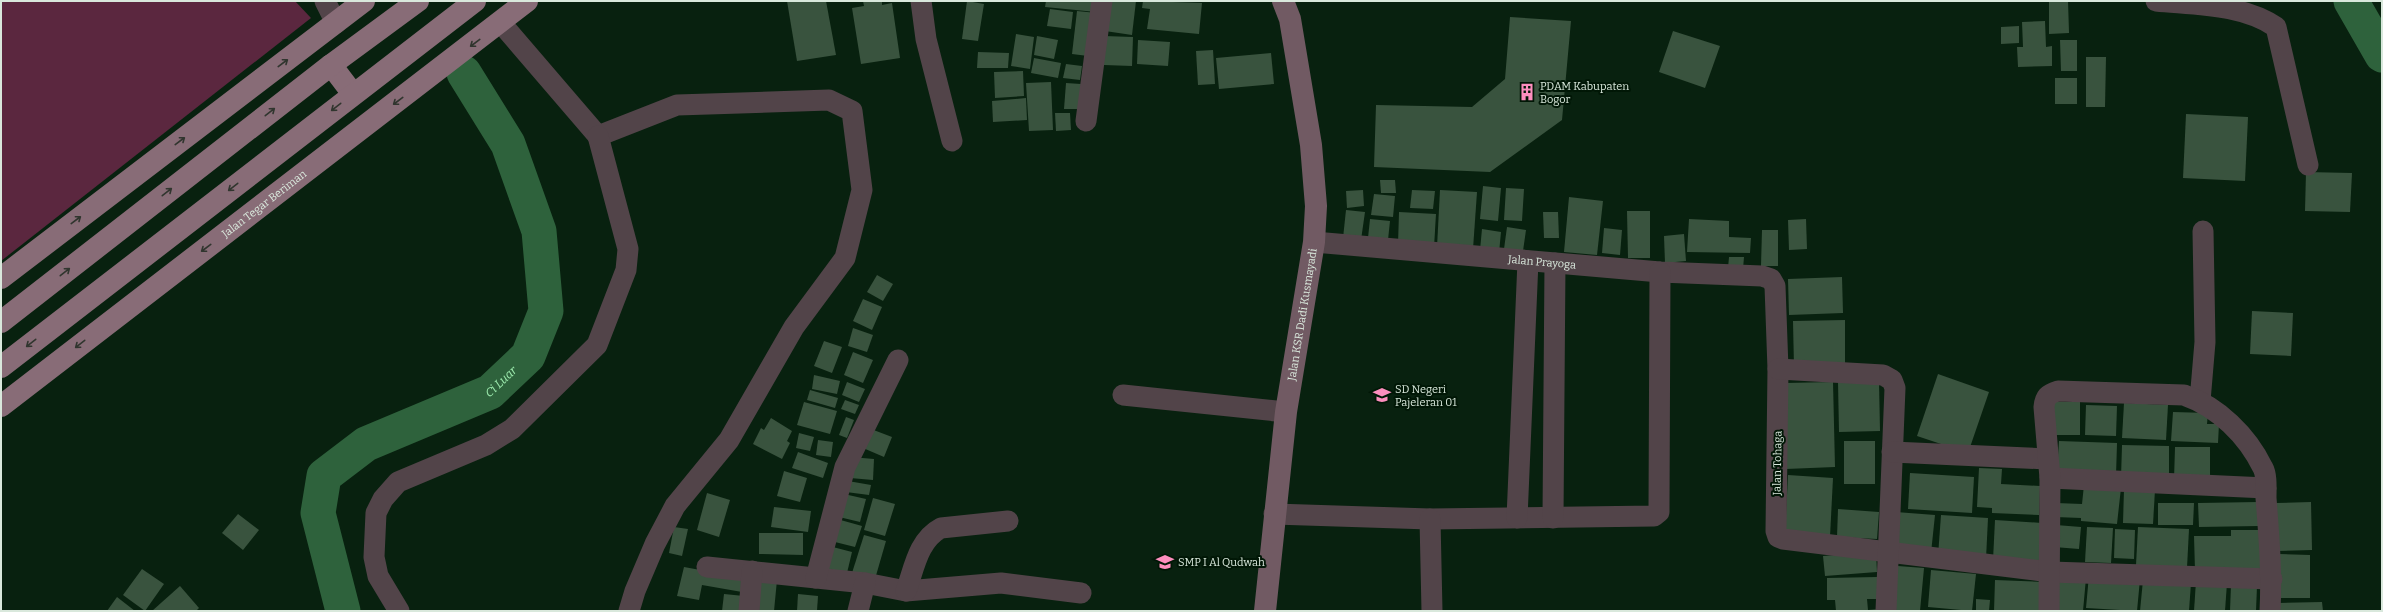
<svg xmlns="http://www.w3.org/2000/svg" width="2383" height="612" font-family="Bitter,serif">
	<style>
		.green { fill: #5b273f }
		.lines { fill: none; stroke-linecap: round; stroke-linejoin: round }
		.river { stroke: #2e623c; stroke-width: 35 }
		.building { fill: #39533e }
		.street { stroke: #524449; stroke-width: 21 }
		.secondary { stroke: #715a63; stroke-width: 22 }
		.primary { stroke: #886c77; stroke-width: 22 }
		.oneway { stroke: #30352e }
		.labels { text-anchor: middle; stroke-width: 4; stroke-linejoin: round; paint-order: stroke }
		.poi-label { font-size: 11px; fill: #d9e8dc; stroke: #011706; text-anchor: start }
		.street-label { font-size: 11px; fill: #d9e8dc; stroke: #011706 }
		.water-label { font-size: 12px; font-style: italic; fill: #9ceaad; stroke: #011706 }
	</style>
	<rect width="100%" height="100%" fill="#08210f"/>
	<path class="green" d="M1,1H295L311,18L1,261Z"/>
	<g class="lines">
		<g class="river">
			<path d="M2351,1L2382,55"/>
			<path id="s1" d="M343,611L318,513L324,476L366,444L490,392L528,356L546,311L539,231L508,144L464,73"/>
		</g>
	</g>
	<g class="building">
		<path d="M787,1H826L836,55L797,61Z"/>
		<path d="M863,1H882V5L892,3L900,58L861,64L852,8L864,6Z"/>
		<path d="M967,1L984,4L978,41L962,39Z"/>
		<path d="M1046,1H1097L1096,12L1045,7Z"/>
		<path d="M1108,1H1136L1132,35L1105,31Z"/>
		<path d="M1143,1L1202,3L1199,34L1147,29L1150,9L1142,8Z"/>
		<path d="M2049,1H2068L2069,33L2049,34Z"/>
		<path d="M1050,9L1073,12L1071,29L1047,26Z"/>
		<path d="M1077,11L1097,13L1088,56L1072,54Z"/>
		<path d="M1510,17L1571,21L1562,120L1490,172L1374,167L1376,105L1472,107L1505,79Z"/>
		<path d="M2045,21L2046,47L2052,46V66L2018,67L2017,47H2023L2022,22Z"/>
		<path d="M2019,26V43L2001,44V27Z"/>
		<path d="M1673,31L1720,46L1705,88L1659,72Z"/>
		<path d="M1016,34L1034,37L1030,69L1011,66Z"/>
		<path d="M1037,36L1058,40L1054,59L1034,55Z"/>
		<path d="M1104,36L1133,37L1132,66L1104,65Z"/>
		<path d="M1138,40L1170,42L1168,66L1137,64Z"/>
		<path d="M2060,40H2077V71H2061Z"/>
		<path d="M1213,50L1215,84L1198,85L1196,51Z"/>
		<path d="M978,52L1009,53L1008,68H977Z"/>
		<path d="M1271,53L1274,84L1219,89L1216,58Z"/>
		<path d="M2086,57H2106L2105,107H2086Z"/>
		<path d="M1034,58L1061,63L1058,78L1031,73Z"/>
		<path d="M1066,64L1082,66L1080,80L1063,78Z"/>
		<path d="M1023,71L1024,96L995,98L994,72Z"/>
		<rect x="2055" y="78" width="22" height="26"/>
		<path d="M1051,82L1053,130L1029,131L1026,83Z"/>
		<path d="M1066,83L1081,84L1080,109H1064Z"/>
		<path d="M1026,98L1027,120L993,122L992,101Z"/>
		<path d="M1055,113H1070L1071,130L1056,131Z"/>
		<path d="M2186,114L2248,117L2245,181L2183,178Z"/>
		<path d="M2306,172L2352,173L2350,212L2305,211Z"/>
		<path d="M1380,180H1395L1396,193H1381Z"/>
		<path d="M1483,186L1501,188L1498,221L1480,219Z"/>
		<path d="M1506,188L1524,189L1522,221L1504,220Z"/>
		<path d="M1363,190L1364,206L1347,208L1346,191Z"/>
		<path d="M1412,190L1435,191L1433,209L1410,208Z"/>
		<path d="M1440,190L1477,192L1473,249L1437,247Z"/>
		<path d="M1374,194L1395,196L1393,217L1371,215Z"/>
		<path d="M1569,197L1603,201L1597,255L1564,252Z"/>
		<path d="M1346,210L1365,212L1361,240L1343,238Z"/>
		<path d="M1627,211H1650V258H1628Z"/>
		<path d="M1399,212L1436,214L1434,247L1398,245Z"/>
		<path d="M1543,212H1558L1559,238H1544Z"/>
		<path d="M1370,219L1390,221L1388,240L1368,238Z"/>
		<path d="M1689,219L1729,221V237L1751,238L1750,253L1687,252Z"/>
		<path d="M1806,219L1807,249L1789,250L1788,220Z"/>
		<path d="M1507,227L1526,230L1523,251L1504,249Z"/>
		<path d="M1604,228L1622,230L1620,255L1602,253Z"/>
		<path d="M1482,229L1501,232L1499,253L1480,250Z"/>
		<path d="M1762,230H1778V266H1761Z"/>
		<path d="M1684,234L1686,261L1665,263L1664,236Z"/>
		<path d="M1729,257H1744L1743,269L1728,268Z"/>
		<path d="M877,275L893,284L883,301L867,292Z"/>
		<path d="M1842,277L1843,313L1789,315L1788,279Z"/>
		<path d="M863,299L882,307L872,330L853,321Z"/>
		<path d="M2252,311L2293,313L2291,356L2250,354Z"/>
		<path d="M1845,320V367L1794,368L1793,321Z"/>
		<path d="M853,328L873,335L867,352L848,346Z"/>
		<path d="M824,341L842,347L832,373L814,366Z"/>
		<path d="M853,352L873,360L863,383L844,375Z"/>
		<path d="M1938,374L1989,392L1968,453L1917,436Z"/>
		<path d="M814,375L840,381L837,394L812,389Z"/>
		<path d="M1879,381L1880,431L1839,432L1838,382Z"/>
		<path d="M847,382L865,389L859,402L842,395Z"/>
		<path d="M1833,382L1835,467L1786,469L1785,383Z"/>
		<path d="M810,390L838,398L835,408L807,400Z"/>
		<path d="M845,400L859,405L855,414L841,409Z"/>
		<path d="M804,402L837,411L830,434L797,425Z"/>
		<path d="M2052,402H2080V435H2053Z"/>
		<path d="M2124,403L2168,405L2166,440L2122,438Z"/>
		<path d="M2086,405L2117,406L2116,436L2085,435Z"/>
		<path d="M2173,412L2208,413L2207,424H2219L2218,443L2171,441Z"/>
		<path d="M846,417L854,420L847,438L839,435Z"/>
		<path d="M771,418L792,431L787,441L790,443L782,459L753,444L761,428L764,430Z"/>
		<path d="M871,429L892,437L884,457L863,448Z"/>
		<path d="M799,433L814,437L810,451L796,448Z"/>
		<path d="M818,440L833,442L831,457L816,455Z"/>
		<rect x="1844" y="441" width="31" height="43"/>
		<path d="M2059,441L2117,443L2116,476L2057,474Z"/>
		<path d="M2122,445L2169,446V478L2121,477Z"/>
		<path d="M2175,447H2210V480H2174Z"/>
		<path d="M798,452L828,463L823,478L792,468Z"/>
		<path d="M851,457L874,459L873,480L850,478Z"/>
		<path d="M1979,468L2002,469L2001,484L2040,486L2039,515L1992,513V508L1977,507Z"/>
		<path d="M784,471L807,478L800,502L777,496Z"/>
		<path d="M1910,473L1974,477L1972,513L1908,509Z"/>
		<path d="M1788,475L1833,478L1830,537L1785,535Z"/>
		<path d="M848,481L871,485L869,495L846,492Z"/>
		<path d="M2084,485L2121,488L2117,524L2081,521V518L2055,517L2056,503L2082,504Z"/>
		<path d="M2124,489L2155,490L2153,524L2123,523Z"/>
		<path d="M707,493L730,500L719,537L697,530Z"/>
		<path d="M844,494L866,499L860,522L839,517Z"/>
		<path d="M873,498L895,504L885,536L864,530Z"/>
		<path d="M2258,502L2259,526L2199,527L2198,503Z"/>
		<path d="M2311,502L2312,550L2277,551L2276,503Z"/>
		<path d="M2158,503H2194L2193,525H2158Z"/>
		<path d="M774,507L811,511L808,532L771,527Z"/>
		<path d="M1838,509L1879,512L1877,539L1837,537Z"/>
		<path d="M1896,512L1935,515L1931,553L1893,550Z"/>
		<path d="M238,514L259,530L243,550L222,533Z"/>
		<path d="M1941,515L1988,518L1986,559L1938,556Z"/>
		<path d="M837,519L862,526L855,547L831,541Z"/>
		<path d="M1995,520L2042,523L2040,563L1993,560Z"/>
		<path d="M2056,525L2081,527L2079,549L2054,547Z"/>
		<path d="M674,527L688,529L682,556L669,553Z"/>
		<path d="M2087,527L2113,528L2111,563L2085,562Z"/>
		<path d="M2138,527L2189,529L2187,568L2136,565Z"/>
		<path d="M2115,529L2135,530L2134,559L2114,558Z"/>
		<path d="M2231,530H2261L2262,574L2195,571L2194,536H2231Z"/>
		<path d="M759,533H803V555L759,554Z"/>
		<path d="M864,535L886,541L875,579L852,573Z"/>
		<path d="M829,546L852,552L847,573L824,568Z"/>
		<path d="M1876,552L1877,572L1825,576L1823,556Z"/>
		<path d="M2279,554L2310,555V598H2279Z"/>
		<path d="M1898,566L1924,568L1920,611H1893Z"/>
		<path d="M684,567L744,578L742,592L702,585L699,600L677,596Z"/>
		<path d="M142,569L164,584L145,611L123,595Z"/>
		<path d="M1931,570L1976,574L1972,611L1928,607Z"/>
		<path d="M2057,575L2086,578L2083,611H2054Z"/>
		<path d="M2089,575L2140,579L2137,611L2086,608Z"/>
		<path d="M1877,577V599H1867L1868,610L1879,609V611H1836L1835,600H1827V578Z"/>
		<path d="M759,578L777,580L774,611H756Z"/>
		<path d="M1995,580L2044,582L2042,611H1994Z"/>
		<path d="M2143,580L2191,583L2189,611H2140Z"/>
		<path d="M2196,581L2227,583L2225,611H2194Z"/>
		<path d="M2231,585L2257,586L2256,611H2230Z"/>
		<path d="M180,586L199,608L196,611H152Z"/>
		<path d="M724,594L744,596L742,611H722Z"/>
		<path d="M798,594L818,596L817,611H797Z"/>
		<path d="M117,597L135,611H107Z"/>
		<path d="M1976,599L1990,600L1989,611H1976Z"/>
		<path d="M2322,602L2323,611H2278V603Z"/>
	</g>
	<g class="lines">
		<g class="street">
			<path d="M325,1L336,23"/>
			<path d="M921,1L926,39L952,141"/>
			<path d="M2156,1C2196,5 2242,4 2276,27L2308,165"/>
			<path d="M501,23L598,136L677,105L829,100L852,111L862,190L845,258L794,327L729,440L675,506L655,544L635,591L629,611"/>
			<path d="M1086,121L1102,1"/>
			<path id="s2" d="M1314,242L1660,272L1762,276L1771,279L1775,286L1778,369L1776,531L1778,537L1783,539L2050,572L2272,579"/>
			<path d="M1778,369L1883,375L1892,380L1895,388L1886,611"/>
			<path d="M1123,395L1286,412"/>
			<path d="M2200,401L2205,342L2203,231"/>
			<path d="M1892,452L2048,459"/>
			<path d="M2050,478L2266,488"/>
			<path d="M1274,514L1430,519L1654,516L1659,512V508L1660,272"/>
			<path d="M1517,518L1528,261"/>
			<path d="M1553,518L1555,263"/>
			<path d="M1430,519L1432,611"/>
			<path d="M707,567L865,583L906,591L1001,583L1081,593"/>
			<path d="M816,578L845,467L898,360"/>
			<path d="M906,591C914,569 918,540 941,528L1008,521"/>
			<path d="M399,611L378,576L374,557L376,513L383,499L398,482L486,445L512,429L597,345L626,270L628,249L598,136"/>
			<path d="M749,611L752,571"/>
			<path d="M858,611L865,583"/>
			<path d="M2049,611L2050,478L2044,407C2045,397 2048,394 2058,391L2184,395C2218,407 2247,435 2263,468C2267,475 2266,489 2266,498C2269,536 2272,573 2270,611"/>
		</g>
		<path class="secondary" id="s3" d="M1265,611L1286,412L1314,242L1316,206L1311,145L1290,19L1283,1"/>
		<g class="primary">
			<path d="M331,65L353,94"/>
			<path d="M1,278L364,1"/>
			<path d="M1,322L331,65L418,1"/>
			<path d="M1,367L475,1"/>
			<path id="s4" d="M1,406L527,1"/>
		</g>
	</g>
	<defs><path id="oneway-shaft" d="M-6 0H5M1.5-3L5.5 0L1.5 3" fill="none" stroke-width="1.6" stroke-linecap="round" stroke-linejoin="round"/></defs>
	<g class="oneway">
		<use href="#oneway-shaft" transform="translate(475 43) rotate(143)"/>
		<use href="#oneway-shaft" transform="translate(283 63) rotate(-37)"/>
		<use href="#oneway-shaft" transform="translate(398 101) rotate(143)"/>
		<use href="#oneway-shaft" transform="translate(336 107) rotate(142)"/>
		<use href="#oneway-shaft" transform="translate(270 112) rotate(-38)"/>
		<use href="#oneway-shaft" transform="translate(180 141) rotate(-37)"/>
		<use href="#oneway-shaft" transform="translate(233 187) rotate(142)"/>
		<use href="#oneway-shaft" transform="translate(167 192) rotate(-38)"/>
		<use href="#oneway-shaft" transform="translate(76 220) rotate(-37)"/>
		<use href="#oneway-shaft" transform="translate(206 248) rotate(143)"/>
		<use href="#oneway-shaft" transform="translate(65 272) rotate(-38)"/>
		<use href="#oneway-shaft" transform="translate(31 343) rotate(142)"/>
		<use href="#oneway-shaft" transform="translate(80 344) rotate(142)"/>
	</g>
	<defs>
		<g id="building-bare" transform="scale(1.38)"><path d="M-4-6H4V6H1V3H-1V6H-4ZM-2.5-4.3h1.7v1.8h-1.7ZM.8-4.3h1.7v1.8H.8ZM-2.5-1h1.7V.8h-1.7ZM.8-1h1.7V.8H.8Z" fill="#fd8ebe" stroke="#011706" stroke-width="2.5" paint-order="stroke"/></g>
		<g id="school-bare" transform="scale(1.38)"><path d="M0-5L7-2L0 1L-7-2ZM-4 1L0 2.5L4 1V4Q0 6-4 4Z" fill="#fd8ebe" stroke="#011706" stroke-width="2.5" paint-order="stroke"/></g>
	</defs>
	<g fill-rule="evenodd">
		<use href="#building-bare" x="1527" y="92"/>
		<use href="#school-bare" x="1382" y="395"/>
		<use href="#school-bare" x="1165" y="562"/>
	</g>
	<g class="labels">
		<g class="poi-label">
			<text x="1540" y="90">PDAM Kabupaten<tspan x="1540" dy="13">Bogor</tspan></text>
			<text x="1395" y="393">SD Negeri<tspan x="1395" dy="13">Pajeleran 01</tspan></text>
			<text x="1178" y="566">SMP I Al Qudwah</text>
		</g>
		<g class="street-label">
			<text dy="4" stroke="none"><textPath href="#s4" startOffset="332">Jalan Tegar Beriman</textPath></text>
			<text dy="4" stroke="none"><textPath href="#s2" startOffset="229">Jalan Prayoga</textPath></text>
			<text dy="4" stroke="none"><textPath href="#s3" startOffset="299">Jalan KSR Dadi Kusmayadi</textPath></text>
			<text transform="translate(1777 463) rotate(-89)" y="4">Jalan Tohaga</text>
		</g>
		<g class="water-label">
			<text dy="4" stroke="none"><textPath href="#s1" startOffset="341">Ci Luar</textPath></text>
		</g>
	</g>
	<rect width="2383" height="612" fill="none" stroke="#d9e8dc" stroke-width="4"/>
</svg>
